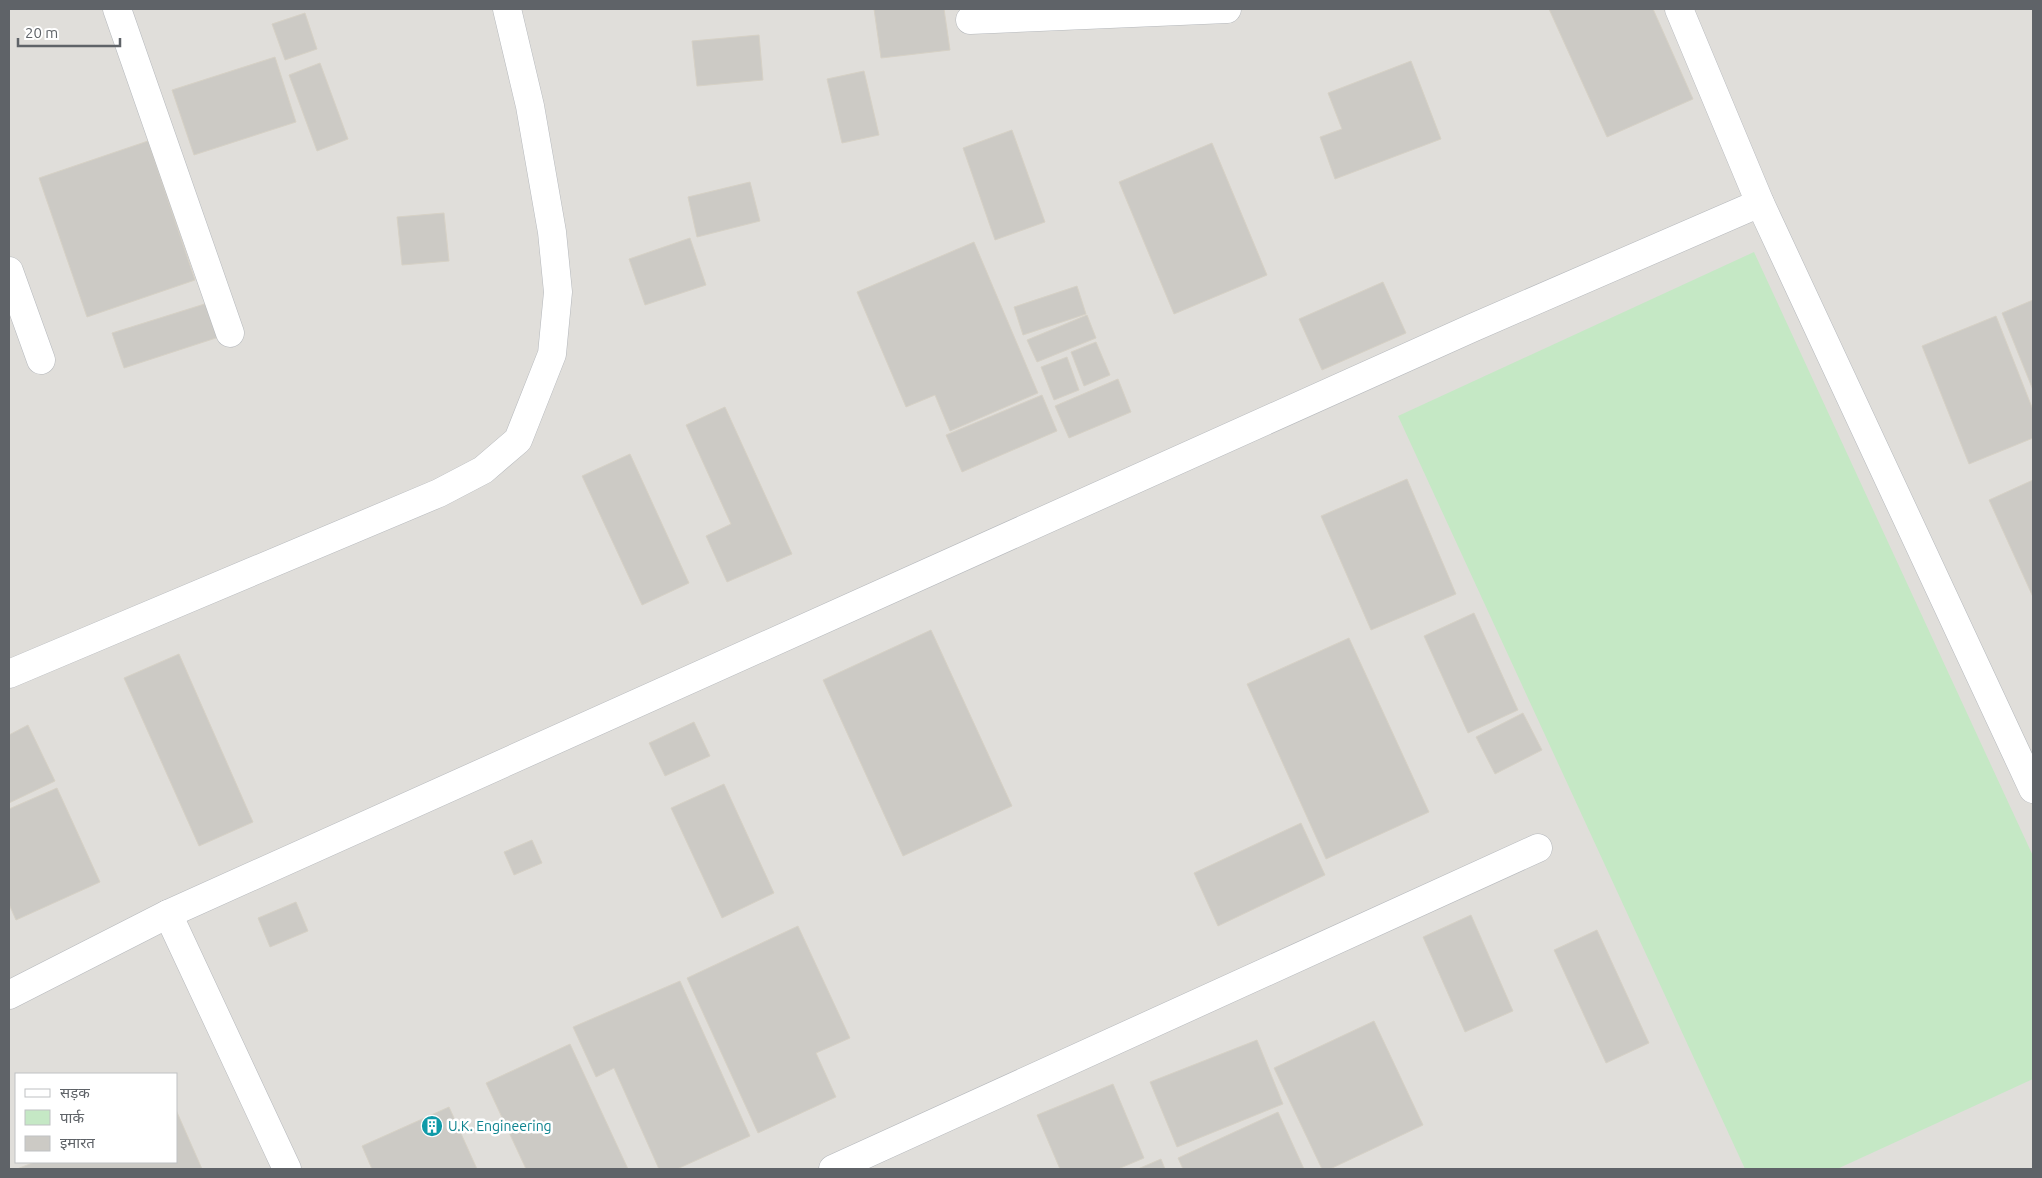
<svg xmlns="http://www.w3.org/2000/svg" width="2042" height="1178" font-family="Ubuntu,'Noto Sans Devanagari',sans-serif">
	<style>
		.industrial { fill: #e0deda; fill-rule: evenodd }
		.green { fill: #c5e8c5 }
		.building { fill: #cccac5; stroke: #d6d1c6 }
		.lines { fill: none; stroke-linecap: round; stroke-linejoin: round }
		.minor-casing { stroke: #b5b8bc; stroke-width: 29 }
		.minor { stroke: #fff; stroke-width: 28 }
		.labels { text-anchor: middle; stroke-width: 5; stroke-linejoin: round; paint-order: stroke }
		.culture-label { font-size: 14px; fill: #0d838f; stroke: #fff; text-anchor: start }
	</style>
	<rect width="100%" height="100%" fill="#f1efe8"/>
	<path class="industrial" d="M9,9H2033V1169H9ZM16,1074H176V1162H16Z"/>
	<path class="green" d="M1754,252L2033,856V1079L1837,1169H1745L1398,416Z"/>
	<g class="building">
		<path d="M874,9H944L950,50L881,58Z"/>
		<path d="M1549,9H1653L1693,99L1607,137Z"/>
		<path d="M305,13L317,49L285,60L272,24Z"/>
		<path d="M759,35L763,80L697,86L692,41Z"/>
		<path d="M275,57L296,122L194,155L172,90Z"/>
		<path d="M1411,61L1441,139L1335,179L1320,137L1342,129L1328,93Z"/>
		<path d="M320,63L348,139L317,151L289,75Z"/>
		<path d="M864,71L879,135L842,143L827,79Z"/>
		<path d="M1012,130L1045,222L995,240L963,148Z"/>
		<path d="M148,141L195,280L87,317L39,178Z"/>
		<path d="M1212,143L1267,275L1174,314L1119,182Z"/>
		<path d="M750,182L760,221L697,237L688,197Z"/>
		<path d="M444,213L449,261L402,265L397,217Z"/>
		<path d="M690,238L706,285L645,305L629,259Z"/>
		<path d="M974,242L1038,393L950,431L935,395L906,407L857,292Z"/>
		<path d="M1383,282L1406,333L1322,370L1299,319Z"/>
		<path d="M1077,286L1086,314L1023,335L1014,307Z"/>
		<path d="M2033,300V390L2002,313Z"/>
		<path d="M211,302L222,336L124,368L112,333Z"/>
		<path d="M1087,315L1096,338L1037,362L1027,340Z"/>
		<path d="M1996,316L2033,410V438L1969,464L1922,346Z"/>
		<path d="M1096,342L1110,375L1084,386L1071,352Z"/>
		<path d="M1067,357L1079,390L1054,400L1041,367Z"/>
		<path d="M1118,379L1131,412L1069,438L1055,406Z"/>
		<path d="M1042,395L1057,431L962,472L946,435Z"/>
		<path d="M725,407L792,554L727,582L706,536L731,524L686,425Z"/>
		<path d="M630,454L689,583L642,605L582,476Z"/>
		<path d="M1407,479L1456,594L1371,630L1321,516Z"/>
		<path d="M2033,480V597L1989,500Z"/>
		<path d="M1474,613L1518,710L1468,733L1424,636Z"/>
		<path d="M931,630L1012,806L903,856L823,680Z"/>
		<path d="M1349,638L1429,812L1326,859L1247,684Z"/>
		<path d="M179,654L253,822L199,846L124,678Z"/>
		<path d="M1523,713L1542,750L1495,774L1476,737Z"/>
		<path d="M694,722L710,756L665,776L649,743Z"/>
		<path d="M28,725L55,781L9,803V735Z"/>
		<path d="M724,784L774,893L722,918L671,808Z"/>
		<path d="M57,788L100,882L16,920L9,904V809Z"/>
		<path d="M1301,823L1325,875L1218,926L1194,873Z"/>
		<path d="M532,840L542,863L514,875L504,852Z"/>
		<path d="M296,902L308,931L270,947L258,918Z"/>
		<path d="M1471,915L1513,1011L1465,1032L1423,937Z"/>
		<path d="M798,926L850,1038L816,1053L836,1097L758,1133L687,978Z"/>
		<path d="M1597,930L1649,1043L1606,1063L1554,950Z"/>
		<path d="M680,981L750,1136L677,1169H659L614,1068L596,1077L573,1027Z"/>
		<path d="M1374,1021L1423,1125L1330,1169H1322L1274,1068Z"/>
		<path d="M1257,1040L1283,1104L1177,1147L1150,1082Z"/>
		<path d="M570,1044L628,1169H526L486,1083Z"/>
		<path d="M1113,1084L1144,1158L1118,1169H1060L1037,1115Z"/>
		<path d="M449,1107L477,1169H372L362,1146Z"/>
		<path d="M176,1110L202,1169H17L35,1162H176Z"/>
		<path d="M1278,1112L1304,1169H1183L1178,1158Z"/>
		<path d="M1161,1159L1165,1169H1138Z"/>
	</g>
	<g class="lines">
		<g class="minor-casing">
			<g id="minor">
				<path d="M117,9L230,333"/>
				<path d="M1679,9L1760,203L2033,789"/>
				<path d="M970,20L1227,9"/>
				<path d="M9,271L41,360"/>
				<path d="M9,674L439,493L483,470L518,440L552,354L558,292L552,232L530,106L507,9"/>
				<path d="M168,914L287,1169"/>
				<path d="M9,995L168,914L1472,328L1760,203"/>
				<path d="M833,1169L1538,848"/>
			</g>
		</g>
		<use href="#minor" class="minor"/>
	</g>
	<defs>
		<g id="building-disc" transform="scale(1.125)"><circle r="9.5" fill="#0f9aa8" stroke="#fff"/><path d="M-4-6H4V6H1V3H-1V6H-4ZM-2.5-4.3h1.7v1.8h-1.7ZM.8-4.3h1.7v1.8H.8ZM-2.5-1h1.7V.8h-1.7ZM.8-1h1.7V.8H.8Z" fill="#fff"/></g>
	</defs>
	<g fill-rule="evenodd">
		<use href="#building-disc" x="432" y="1126"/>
	</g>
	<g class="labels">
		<g class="culture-label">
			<text x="448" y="1131">U.K. Engineering</text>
		</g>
	</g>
	<rect width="2042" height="1178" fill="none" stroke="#5f6368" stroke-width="20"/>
	<rect x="15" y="1073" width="162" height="90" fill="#ffffff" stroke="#bfc1c3"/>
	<rect x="25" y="1089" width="25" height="8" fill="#ffffff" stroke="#bfc1c3"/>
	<text x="60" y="1098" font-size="15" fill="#5f6368">सड़क</text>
	<rect x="25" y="1110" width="25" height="15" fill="#c5e8c5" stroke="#bfc1c3"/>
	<text x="60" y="1123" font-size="15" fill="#5f6368">पार्क</text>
	<rect x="25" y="1136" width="25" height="15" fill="#cccac5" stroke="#bfc1c3"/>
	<text x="60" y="1148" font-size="15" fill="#5f6368">इमारत</text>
	<path d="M18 38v8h102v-8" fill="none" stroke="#5f6368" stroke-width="2.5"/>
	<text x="25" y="38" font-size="15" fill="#5f6368" stroke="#ffffff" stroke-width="4" paint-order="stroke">20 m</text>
</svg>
